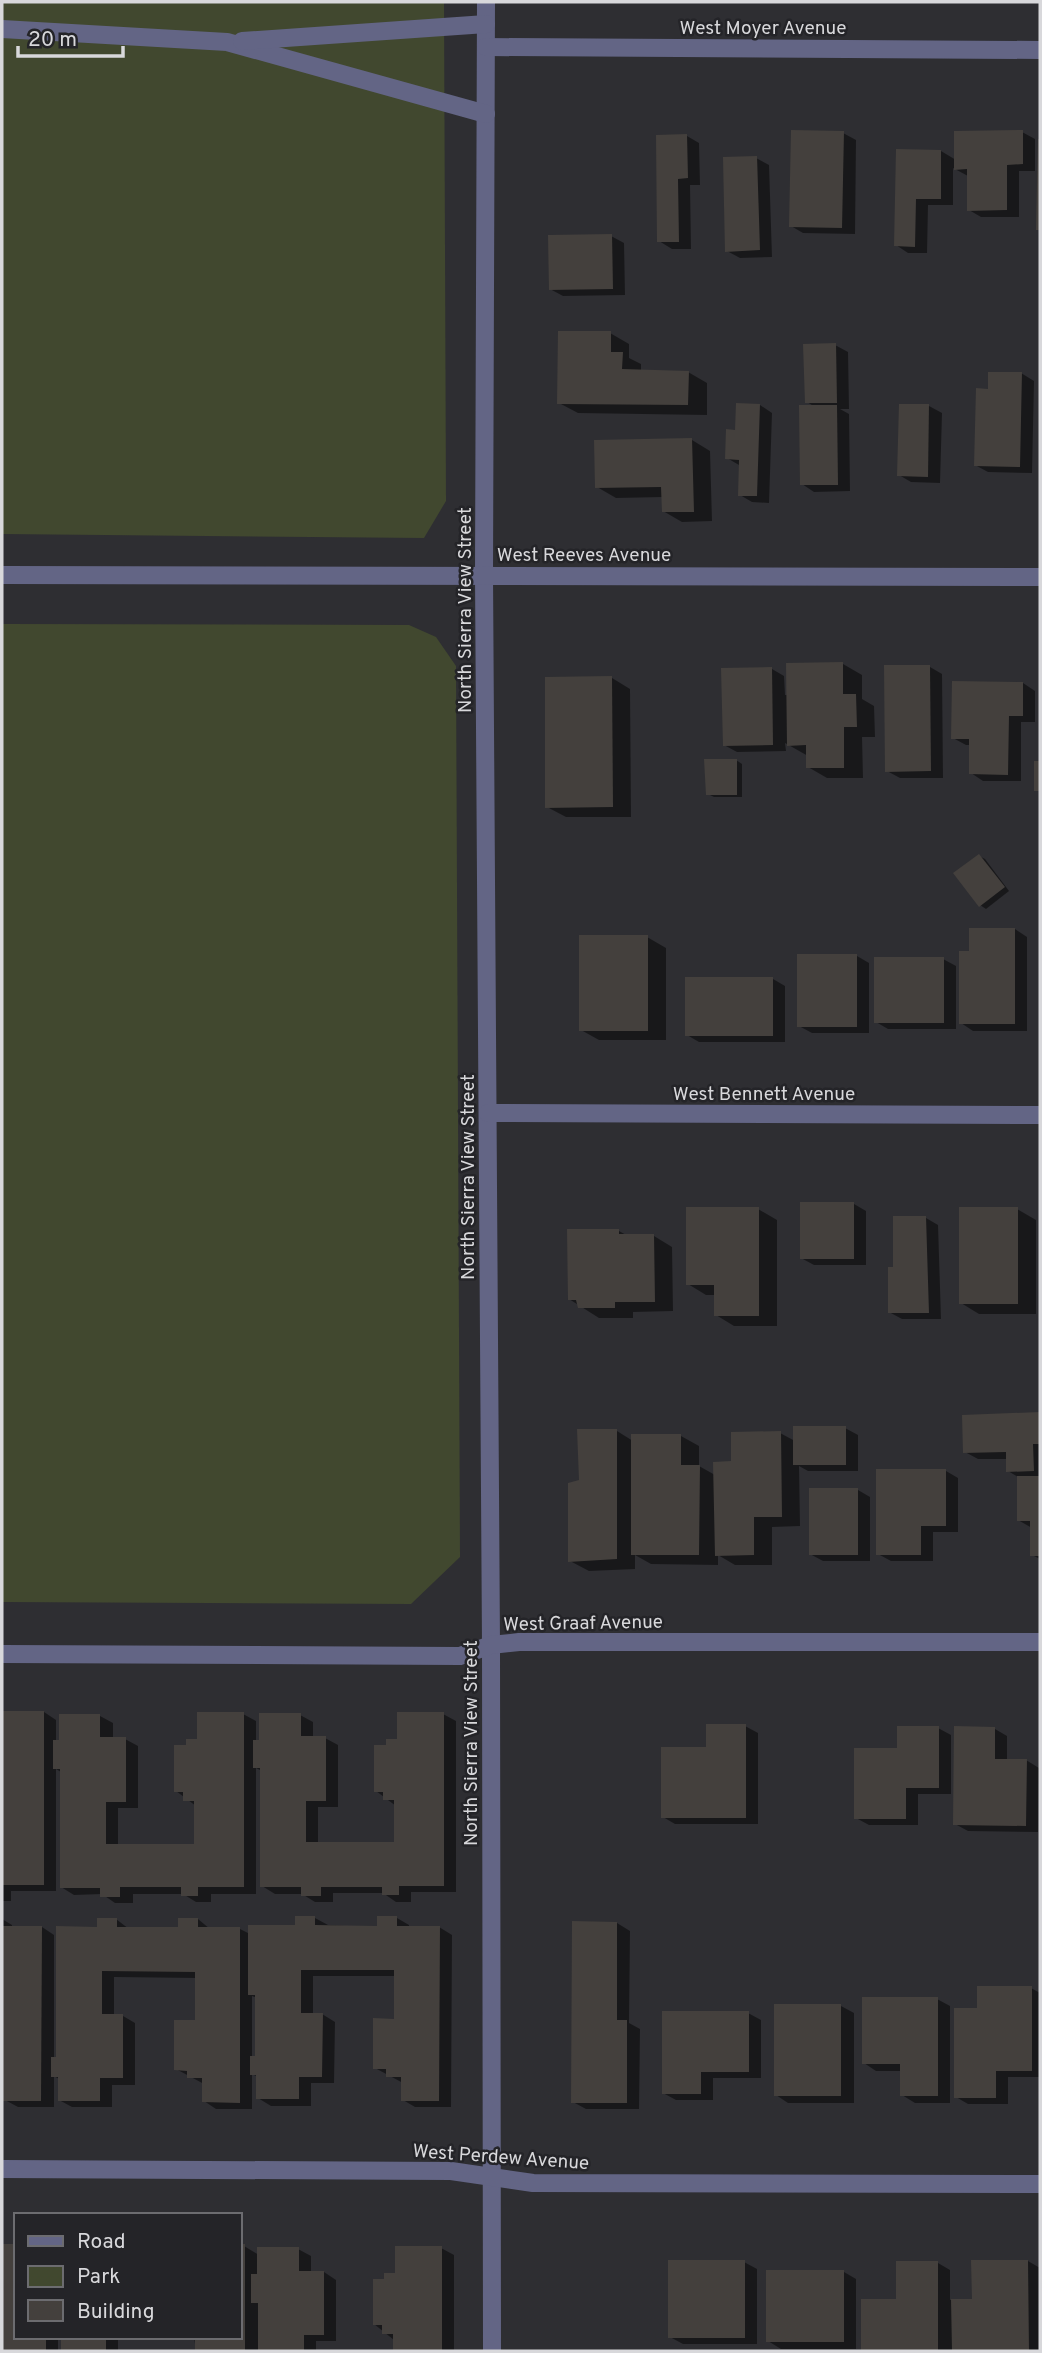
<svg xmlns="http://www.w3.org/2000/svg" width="1042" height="2353" font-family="Overpass,sans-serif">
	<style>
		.green { fill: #41482f }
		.shadow { fill: #0007; fill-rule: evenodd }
		.building { fill: #44403d }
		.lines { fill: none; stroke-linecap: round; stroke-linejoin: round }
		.street { stroke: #636585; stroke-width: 18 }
		.labels { text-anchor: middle; stroke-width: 5; stroke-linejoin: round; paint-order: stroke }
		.street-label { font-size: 19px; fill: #d8d8db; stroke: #242428 }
	</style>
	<rect width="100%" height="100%" fill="#2e2e32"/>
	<g class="green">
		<path d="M2,2H444L446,501L424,538L2,534Z"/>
		<path d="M2,624L409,625L436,637L456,666L460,1557L411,1604L2,1602Z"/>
	</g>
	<g class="shadow">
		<path d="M1022,132L1035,139V171H1019V217H981L969,210L968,176L953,168V205H928L927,253H908L896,245L897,151H941L956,160Z"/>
		<path d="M843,133L856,140L855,234L803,233L791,226Z"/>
		<path d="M687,136L699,143L700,185H690L691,249H672L659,241Z"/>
		<path d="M756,158L769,165L772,257L740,258L727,251Z"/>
		<path d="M611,236L624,243L625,295L563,296L550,289Z"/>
		<path d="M610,333L629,344V358L641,364V371L688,372L707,383V415L578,413L559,403Z"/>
		<path d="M835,345L848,352L849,409H840L849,414L850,491L814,492L802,484L815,407L807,402Z"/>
		<path d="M1021,373L1034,381L1032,473L988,472L975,465L990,390Z"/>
		<path d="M760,405L772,413L769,503L752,502L740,495L739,465L727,458L737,432Z"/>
		<path d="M900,406H929L942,413L940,483L911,482L899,475Z"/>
		<path d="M692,440L710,451L712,521L682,522L663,511V497L616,498L597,487Z"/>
		<path d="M843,664L862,675V699L874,706L875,737H862L863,778H827L808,767V756L785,743L786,751L737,752L724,745L772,669L784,676L785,695H788Z"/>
		<path d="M930,667L942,674L943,778H900L887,771Z"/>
		<path d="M612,678L630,689L631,817H566L547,807Z"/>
		<path d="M1023,683L1035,691V722H1021V781H983L971,773V745H966L953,738Z"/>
		<path d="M736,760L742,764V797H714L708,794Z"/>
		<path d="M979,856L985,859L1009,891L986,909L980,905Z"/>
		<path d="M1015,929L1027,937V1031H973L961,1023L971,953Z"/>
		<path d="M647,937L666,948V1040H599L581,1030Z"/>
		<path d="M857,956L869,963V1033H812L799,1026Z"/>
		<path d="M943,959L956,966V1029H888L876,1022Z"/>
		<path d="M773,979L785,986V1042H699L687,1035Z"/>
		<path d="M854,1204L866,1211V1265H814L801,1258Z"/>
		<path d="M758,1209L777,1220V1326H734L716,1315V1295H706L688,1284Z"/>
		<path d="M1017,1209L1036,1220V1314H979L961,1303Z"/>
		<path d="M926,1218L938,1225L941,1319H902L889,1312L895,1268Z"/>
		<path d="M619,1231L628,1236H654L672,1247L673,1311L633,1312V1318H599L569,1299Z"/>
		<path d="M1040,1413V1559L1032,1555V1528L1018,1520V1477L1008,1471L1007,1459H978L965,1452L964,1416Z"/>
		<path d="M845,1428L858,1435V1471H808L799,1466L800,1526L772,1527V1565H735L718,1555V1565L651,1564L635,1555V1569L589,1571L570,1561L581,1481L617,1431L633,1441L681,1436L699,1446V1466L715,1475L780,1433L795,1441Z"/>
		<path d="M946,1471L958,1478V1532H933V1561H891L878,1554Z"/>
		<path d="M858,1490L870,1497V1561H823L810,1554Z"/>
		<path d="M2,1712H44L56,1720V1742L100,1716L113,1723V1739H125L138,1746V1808H118V1845H196V1806L176,1791L187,1747L243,1714L256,1721V1742H261L300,1715L313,1722V1738H325L338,1745V1807H318V1844H396V1806L376,1791L388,1746L443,1714L456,1721V1892H411V1902H396L383,1893H333V1902H315L302,1894H275L262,1886V1771L256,1768V1894H211V1902H196L183,1894H133V1903H115L102,1894L74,1895L61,1887V1772L56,1769V1891H11V1901H2Z"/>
		<path d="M745,1726L758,1733V1824H675L663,1817L708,1749Z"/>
		<path d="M938,1728L951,1735V1794H918V1825H869L856,1818L898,1750Z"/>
		<path d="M995,1729L1007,1736V1760H1026L1039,1768L1038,1832L968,1831L955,1824Z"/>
		<path d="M315,1918L328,1925L379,1928L397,1918L409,1925V1927H439L452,1935L451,2107H415L403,2100V2083L375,2068L396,2021V1976H313V2014H322L335,2022L334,2083H311V2106H271L258,2098V2077L252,2074V2109H216L204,2101V2084L176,2069L196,2022L197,1978L114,1977V2016H123L135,2023V2085H112V2107H72L59,2100V2079L54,2076V2107H18L5,2100L2,2082V1919L12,1925V1927H42L54,1935V2059H58L98,1929L116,1919L129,1929H180L198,1919L210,1929H240L250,1934L297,1927ZM252,1996L257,1998V2057H252Z"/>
		<path d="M574,1923H617L630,1931L629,2023L640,2029L639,2109H586L573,2102Z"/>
		<path d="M1031,1988L1040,1993V2077H1008V2104H968L956,2097L979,2010Z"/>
		<path d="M937,1999L950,2006V2103H915L902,2095V2071H876L864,2063Z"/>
		<path d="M776,2006H841L854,2013V2103H788L776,2095Z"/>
		<path d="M748,2013L761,2020V2078H713V2100H676L663,2093Z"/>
		<path d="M2,2246H16V2337H58V2351H2Z"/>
		<path d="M240,2246H244L259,2255L298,2249L311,2256V2272H324L336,2280V2341H316V2351H196L194,2337H240Z"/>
		<path d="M441,2248L454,2255V2351H394V2340L374,2324L386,2281Z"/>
		<path d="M1028,2261L1040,2268V2351H863V2301H898L938,2263L950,2270V2300H974Z"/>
		<path d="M744,2262L757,2269V2344H683L670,2337Z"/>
		<path d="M844,2272L856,2279V2349H781L768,2341Z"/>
		<path d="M62,2337H139V2340H118V2351H62Z"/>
	</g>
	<g class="building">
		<path d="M791,130L844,131L842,228L789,227Z"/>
		<path d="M1023,130V164L1007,165V210L967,211V169L954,170V131Z"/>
		<path d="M687,134L688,178L678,179L679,242H657L656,135Z"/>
		<path d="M1038,139H1040V230H1036Z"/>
		<path d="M896,149L941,150V199H916L915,247L894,246Z"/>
		<path d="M757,156L760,250L725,252L723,157Z"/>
		<path d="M612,234L613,289L549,290L548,235Z"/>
		<path d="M558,331H611V352H623L622,369L689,371L688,405L557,404Z"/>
		<path d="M836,343L837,403H805L803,344Z"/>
		<path d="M988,372H1022L1020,467L974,466L976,388L988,389Z"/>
		<path d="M736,403L760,404L757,496H738L739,460L725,459L726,429L735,430Z"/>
		<path d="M899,404H929L928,477L897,476Z"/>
		<path d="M799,405H837L838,485H800Z"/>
		<path d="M692,438L694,512H662L661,487L595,488L594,440Z"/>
		<path d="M843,662V694H856L857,727H844V768H806V745L787,746L786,663Z"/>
		<path d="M884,665H930L931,771L885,772Z"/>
		<path d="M772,667L773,745L723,746L721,668Z"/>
		<path d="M612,676L613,807L545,808V677Z"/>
		<path d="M952,681L1023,682V716H1009L1008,775L969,774V739H951Z"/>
		<path d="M704,759H737V795H706Z"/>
		<rect x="1034" y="761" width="6" height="30"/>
		<path d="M979,854L1005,887L979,907L953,873Z"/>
		<path d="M969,928H1015V1024H959V951H969Z"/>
		<rect x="579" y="935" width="69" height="96"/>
		<rect x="797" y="954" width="60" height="73"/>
		<rect x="874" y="957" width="70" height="66"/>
		<rect x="685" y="977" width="88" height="59"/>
		<rect x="800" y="1202" width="54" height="57"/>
		<path d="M686,1207H759V1316H714V1285H686Z"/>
		<rect x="959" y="1207" width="59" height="97"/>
		<path d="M893,1216H926L929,1313H888V1267H893Z"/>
		<path d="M567,1229H619V1234H654L655,1302H615V1308H578L576,1300H568Z"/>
		<path d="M1040,1412V1444H1033L1034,1471L1006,1472V1452L963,1453L962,1415Z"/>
		<rect x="793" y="1426" width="53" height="39"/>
		<path d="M577,1429H617V1559L568,1562V1483L579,1480Z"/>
		<path d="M781,1431L782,1517H754V1555L715,1556L713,1462L731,1461V1432Z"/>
		<path d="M631,1434H681V1465H700L699,1555H631Z"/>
		<path d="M876,1469H946V1526H921V1555H876Z"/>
		<path d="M1017,1476H1040V1556H1030V1521H1017Z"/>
		<rect x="809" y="1488" width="49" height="67"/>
		<rect x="2" y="1711" width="42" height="174"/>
		<path d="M197,1712H244V1887H198V1896H181V1887H120V1897H100V1888H60V1769H53V1740H59V1714H100V1737H126V1802H106V1844H194V1801H183V1792H174V1745H186V1739H197Z"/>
		<path d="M397,1712H444V1886H399V1895H382V1887H321V1896H301V1887H260V1768H253V1740H259V1713H301V1736H326V1801H306V1842H394V1800H383V1792H374V1745H386V1739H397Z"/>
		<path d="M706,1724H746V1818H661V1747H706Z"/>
		<path d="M897,1726H939V1788H906V1819H854V1748H897Z"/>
		<path d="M954,1726L995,1727V1759H1027L1026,1826L953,1825Z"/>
		<path d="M295,1916H315V1925L377,1926V1916H397V1926H440L439,2101H401V2077H386V2069H373V2018L394,2019V1970H301V2013H323L322,2077H299V2099H256V2075H250V2056H255V1995H248V1925H295Z"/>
		<path d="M97,1918H117V1927H178V1918H198V1927H240V2103L202,2102V2078H187V2071L174,2070V2020H195V1972L102,1971V2014H123V2078H100V2101H58V2077H51V2057H56V1926L97,1927Z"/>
		<path d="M572,1921L617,1922V2020H627V2103H571Z"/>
		<path d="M2,1926H42L41,2101H3Z"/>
		<path d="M977,1986H1032V2071H996V2098H954V2008H977Z"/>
		<path d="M862,1997H938V2096H900V2064H862Z"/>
		<rect x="774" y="2004" width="67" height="92"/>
		<path d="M662,2011H749V2072H701V2094H662Z"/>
		<path d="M2,2244H16V2337H46V2351H2Z"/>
		<path d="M240,2244H245V2351H195V2337H240Z"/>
		<path d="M395,2246H442V2351H393V2334H382V2325H373V2279H384V2273H395Z"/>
		<path d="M257,2247H299V2271H324V2335H304V2351H258V2303H251V2274H257Z"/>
		<rect x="668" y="2260" width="77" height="78"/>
		<path d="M971,2260H1028L1029,2351H952L951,2299H972Z"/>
		<path d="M896,2261H938V2351H861V2299H896Z"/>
		<rect x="766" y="2270" width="78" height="72"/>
		<rect x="61" y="2337" width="45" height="14"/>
	</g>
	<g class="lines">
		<g class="street">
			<path d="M486,2L484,574L491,1645L492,2351"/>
			<path d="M2,29L227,42L486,114"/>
			<path d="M242,41L486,24"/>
			<path d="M486,47L1040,50"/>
			<path d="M2,575L1040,577"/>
			<path d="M488,1113L1040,1115"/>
			<path d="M2,1654L460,1656L491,1645L519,1642H1040"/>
			<path d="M2,2169L451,2171L533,2183L1040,2184"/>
		</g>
	</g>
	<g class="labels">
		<g class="street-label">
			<text x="763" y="34">West Moyer Avenue</text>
			<text x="584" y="561">West Reeves Avenue</text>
			<text transform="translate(464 610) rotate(-90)" y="7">North Sierra View Street</text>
			<text x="764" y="1100">West Bennett Avenue</text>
			<text transform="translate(467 1177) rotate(-90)" y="7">North Sierra View Street</text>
			<text transform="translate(583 1622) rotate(-1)" y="7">West Graaf Avenue</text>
			<text transform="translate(470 1743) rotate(-90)" y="7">North Sierra View Street</text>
			<text transform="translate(501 2156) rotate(4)" y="7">West Perdew Avenue</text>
		</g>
	</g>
	<rect width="1042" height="2353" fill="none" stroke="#d8d8db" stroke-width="7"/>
	<rect x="14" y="2213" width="228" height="126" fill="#242428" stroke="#6c6c70" stroke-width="2"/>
	<rect x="28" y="2236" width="35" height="10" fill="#636585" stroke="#6c6c70" stroke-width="2"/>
	<text x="77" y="2248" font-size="21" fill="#d8d8db">Road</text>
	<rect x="28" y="2266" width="35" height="21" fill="#41482f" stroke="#6c6c70" stroke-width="2"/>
	<text x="77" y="2283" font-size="21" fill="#d8d8db">Park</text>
	<rect x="28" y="2300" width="35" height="21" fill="#44403d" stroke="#6c6c70" stroke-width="2"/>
	<text x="77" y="2318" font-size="21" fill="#d8d8db">Building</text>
	<path d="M18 46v10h105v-10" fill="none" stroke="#d8d8db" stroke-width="3.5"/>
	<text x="28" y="46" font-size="21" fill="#d8d8db" stroke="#242428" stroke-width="5" paint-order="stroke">20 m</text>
</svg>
